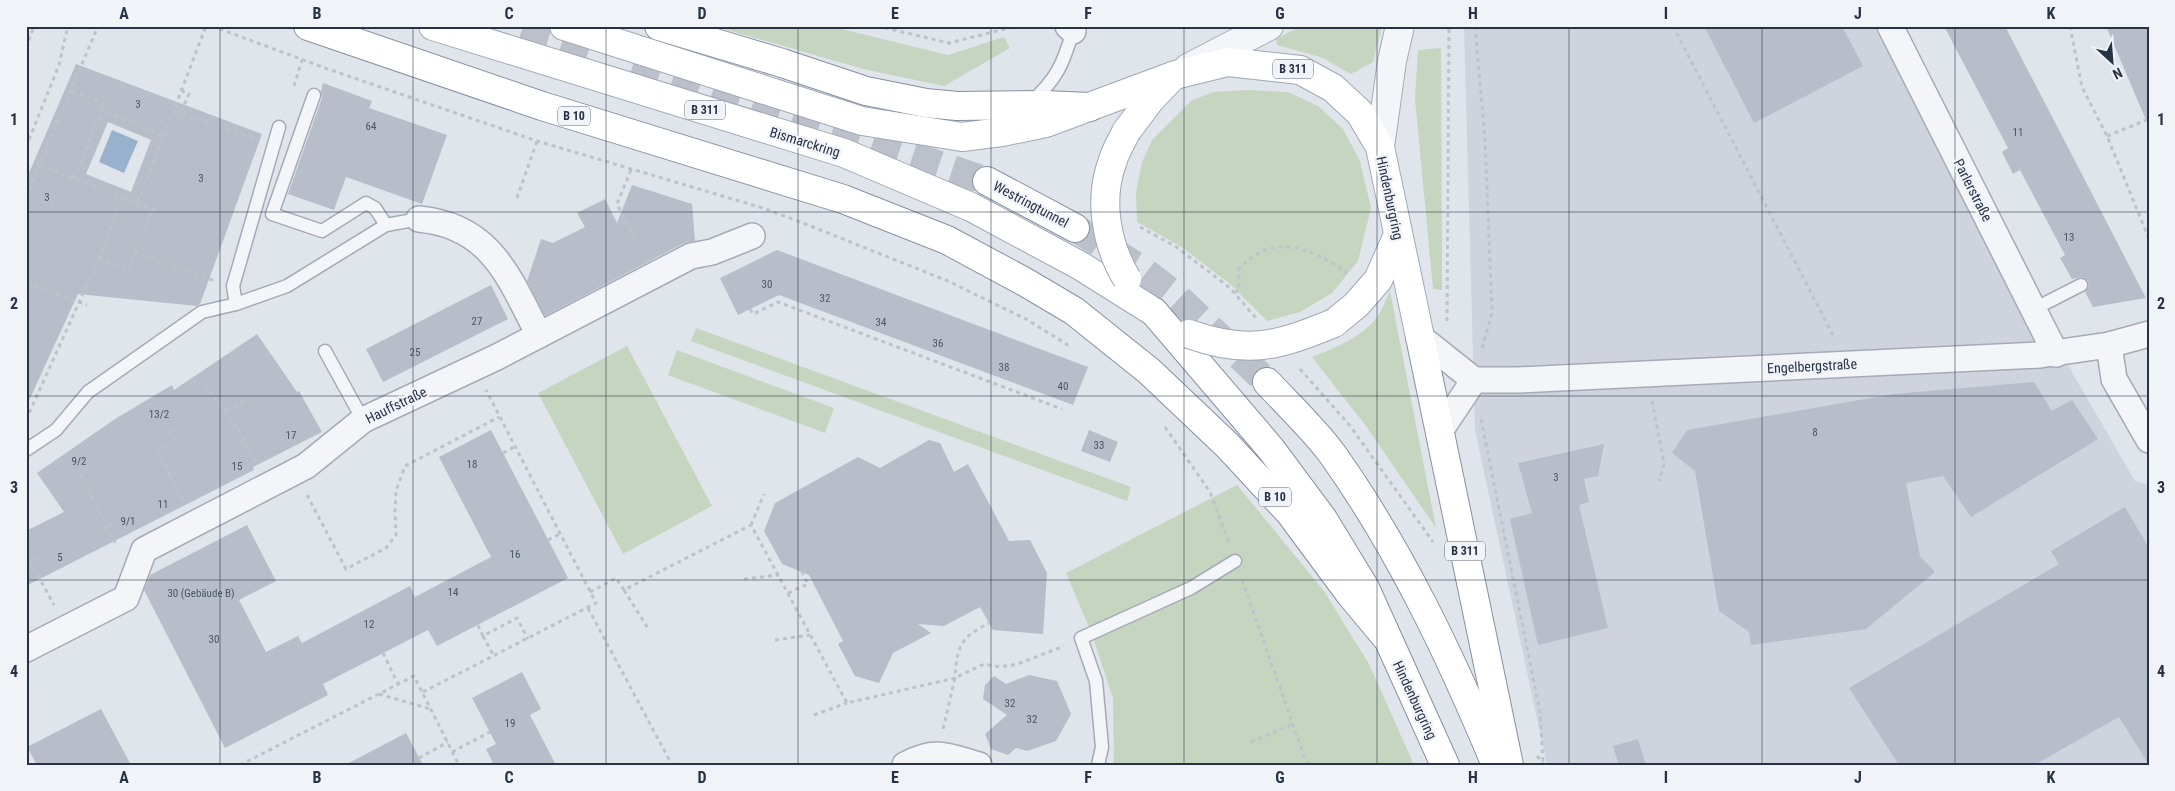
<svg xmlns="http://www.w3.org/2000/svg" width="2175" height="791" font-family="'Roboto Condensed',sans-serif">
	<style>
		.built { fill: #ced3dd }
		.green { fill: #c6d5c0 }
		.water { fill: #98b2ce }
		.building { fill: #b7bdc9; fill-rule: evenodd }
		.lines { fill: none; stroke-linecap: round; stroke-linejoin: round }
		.trunk-tunnel { stroke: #bbc0ca; stroke-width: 28; stroke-dasharray: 28 14; stroke-linecap: butt }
		.service-casing { stroke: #a5abb6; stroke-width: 15 }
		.minor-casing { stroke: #a5abb6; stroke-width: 28 }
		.tertiary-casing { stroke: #a5abb6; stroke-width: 30 }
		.primary-casing { stroke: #9ea8b8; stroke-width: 30 }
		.trunk-casing { stroke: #8691a3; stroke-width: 30 }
		.path { stroke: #bec2c9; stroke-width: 3; stroke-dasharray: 4 4; stroke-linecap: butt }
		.service { stroke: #f3f5f8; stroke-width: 12 }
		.minor { stroke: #f3f5f8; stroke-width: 25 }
		.tertiary { stroke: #f3f5f8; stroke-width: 28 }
		.primary { stroke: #fff; stroke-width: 28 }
		.trunk { stroke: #fff; stroke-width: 28 }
		.primary-bridge-casing { stroke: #9ea8b8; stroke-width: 30; stroke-linecap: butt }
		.primary-bridge { stroke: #fff; stroke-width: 28 }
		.grid { fill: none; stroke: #273244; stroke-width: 1; stroke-opacity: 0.55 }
		.labels { text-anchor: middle; stroke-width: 5; stroke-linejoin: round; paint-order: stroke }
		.number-label { font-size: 11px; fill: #4b5565 }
		.shield { fill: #f0f3f8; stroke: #636c7a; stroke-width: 1 }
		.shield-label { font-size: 12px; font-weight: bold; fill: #273244 }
		.street-label { font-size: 14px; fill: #273244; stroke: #f0f3f8 }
		.neatline { fill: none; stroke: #273244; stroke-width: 2 }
		.grid-label { font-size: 16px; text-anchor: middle; font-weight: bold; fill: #273244 }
	</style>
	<rect width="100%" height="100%" fill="#e0e4eb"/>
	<path class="built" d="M1464,26H1881L2073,374L2135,481L2149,485V765H1547L1475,430Z"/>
	<g class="green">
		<path d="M714,26H829L948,55L1004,37L1010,48L944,86L863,69Z"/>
		<path d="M1301,26H1382L1373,62L1351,74L1323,58L1277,45L1276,39Z"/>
		<path d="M1441,48L1442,290L1433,289L1415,99L1418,50Z"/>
		<path d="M1249,90L1288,92L1318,106L1343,129L1360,161L1371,208L1358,261L1332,293L1300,312L1267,321L1230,284L1180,246L1137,222L1136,193L1142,162L1152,140L1191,101L1213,92Z"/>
		<path d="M1390,291L1436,528L1366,426L1312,357C1335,348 1363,337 1378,316C1383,308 1386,299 1390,291Z"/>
		<path d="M696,328L1131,487L1127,501L691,341Z"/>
		<path d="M627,346L712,506L623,554L538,393Z"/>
		<path d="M677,350L834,408L825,433L668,375Z"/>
		<path d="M1237,485L1324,591L1369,664L1414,765H1114L1113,698L1091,632L1066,573Z"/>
	</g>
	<path class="water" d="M112,130L138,141L124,173L99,162Z"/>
	<g class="building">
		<path d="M1704,26H1842L1863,66L1754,123Z"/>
		<path d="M1944,26H2005L2146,298L2093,307L2085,292L2089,286L2088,281L2082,277L2072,279L2060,258L2065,255L2020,170L2013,174L2002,152L2008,148Z"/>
		<path d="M2106,26H2149V127Z"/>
		<path d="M76,64L262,134L200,304L197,306L78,294L26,407V180ZM108,122L151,140L131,192L86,174Z"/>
		<path d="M323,83L372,101L369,108L447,135L422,204L346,177L334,210L288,194L322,98L321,91Z"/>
		<path d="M632,185L692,204L695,241L684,243L545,316L527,281L541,239L553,243L585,227L577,213L605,199L617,223Z"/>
		<path d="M777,250L1088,367L1073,405L779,295L738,315L720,278Z"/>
		<path d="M491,285L508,319L383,382L366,349Z"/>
		<path d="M257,334L297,392L299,391L322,432L253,467L254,470L26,586V531L64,512L37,473L115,419L172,385L174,390Z"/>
		<path d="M2034,382L2052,411L2072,400L2098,439L1971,517L1943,476L1906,483L1920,556L1935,572L1866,629L1751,645L1749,632L1719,611L1695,471L1672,453L1687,430L1894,394Z"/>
		<path d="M491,430L568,578L437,646L428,630L323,684L328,695L225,748L144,590L150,575L247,525L276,581L239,600L266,652L298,636L302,643L410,586L415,597L491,557L439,457Z"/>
		<path d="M1089,430L1118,442L1110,462L1081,451Z"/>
		<path d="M929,440L940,443L954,472L968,464L1009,541L1030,540L1047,573L1043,634L993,630L980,607L944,626L918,624L931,633L893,653L879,683L855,676L838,644L843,641L809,575L782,564L764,531L775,503L858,457L880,468Z"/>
		<path d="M1604,444L1598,476L1584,479L1589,502L1579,505L1608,628L1538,645L1510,519L1532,513L1518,463Z"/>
		<path d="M2125,507L2149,548V765L2119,717L2034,765H1899L1849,688L2059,564L2051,551Z"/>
		<path d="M522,672L541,709L530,715L556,765H494L486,749L496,744L472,698Z"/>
		<path d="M1029,675L1057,681L1071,714L1056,741L1027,751L1016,748L1008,755L991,749L985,734L1007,715L983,699L985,685L994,676L1006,684Z"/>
		<path d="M101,709L131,765H37L27,747Z"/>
		<path d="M406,733L423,765H345Z"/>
		<path d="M1638,739L1646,765H1619L1613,746Z"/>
	</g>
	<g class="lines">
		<g class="trunk-tunnel">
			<path d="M523,26L593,48"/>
			<path d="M634,62L987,181"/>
			<path d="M1075,228L1140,268L1175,295L1267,382"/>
		</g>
		<g class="service-casing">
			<g id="service">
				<path d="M314,95L272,214L322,231L366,203L375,208L386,225"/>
				<path d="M1031,102C1057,79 1063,64 1073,31"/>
				<path d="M236,304L233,286L279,127"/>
				<path d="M2034,309L2081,285"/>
				<path d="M325,351L363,420"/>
				<path d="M26,450L56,430L88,392L202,312L236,304L287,286L386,225L419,219"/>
				<path d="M1098,765L1102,747L1096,681L1081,638L1191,588L1235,561"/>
			</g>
		</g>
		<g class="minor-casing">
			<g id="minor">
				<path d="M1068,26L1073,31"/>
				<path d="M1890,26L2056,354"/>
				<path d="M419,219C492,226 509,278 539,335"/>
				<path d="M1420,337L1474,380H1518L2040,355L2109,345L2149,334"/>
				<path d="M2109,345L2114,379L2149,440"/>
				<path d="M1440,431L1474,380"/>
				<path d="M26,649L126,598L144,550L306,466L363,420L497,357L691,256L712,252L752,236"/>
				<path d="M905,765C936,748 947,756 979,765"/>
			</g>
		</g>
		<g class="tertiary-casing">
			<g id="tertiary">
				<path d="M1188,68L1269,26"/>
				<path d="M1380,147L1392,61L1400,26"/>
			</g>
		</g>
		<g class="primary-casing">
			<g id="primary">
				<path d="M433,26L844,153L971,207L1079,265L1154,312"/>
				<path d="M564,26L862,121L962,137L1002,132L1046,123L1175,75L1228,62L1300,70L1333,88L1360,113L1380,147L1420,337"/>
				<path d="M1126,132L1150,100L1170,79"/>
				<path d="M1334,323L1356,305L1378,280L1398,235"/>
			</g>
		</g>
		<g class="trunk-casing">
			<g id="trunk">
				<path d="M308,26L542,106L843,199L947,240L1025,282L1074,311L1149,371L1227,445L1290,513L1350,594L1385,636"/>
				<path d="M659,26L782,63L866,91L926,103L957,106L1044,105L1090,107"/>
				<path d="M987,181L1075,228"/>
				<path d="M1154,312L1271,449L1323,519L1365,588L1445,765"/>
				<path d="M1420,337L1509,765"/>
				<path d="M1267,382C1288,405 1315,430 1333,455C1401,551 1451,657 1496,765"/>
			</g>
		</g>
		<g class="path">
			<path d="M212,26L325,68L537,141L763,208L803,223L948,281L1026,319L1071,347"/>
			<path d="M877,26L949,43L1017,26"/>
			<path d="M1475,26L1485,139L1492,313L1481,352"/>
			<path d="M1673,26L1835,339"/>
			<path d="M2070,26L2082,87L2107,136L2149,239"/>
			<path d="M26,48L34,26"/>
			<path d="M294,86L302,60"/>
			<path d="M72,91L106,104L102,110"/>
			<path d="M174,111L256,140"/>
			<path d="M178,119L189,94L182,91"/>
			<path d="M164,136L206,26"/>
			<path d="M2107,136L2149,119"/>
			<path d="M26,147L59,65L68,26"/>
			<path d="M631,170L617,204L635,240"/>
			<path d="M74,179L102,110L164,136L137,203L123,198"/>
			<path d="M26,197L98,26"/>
			<path d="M517,198L537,141"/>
			<path d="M137,203L158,212"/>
			<path d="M1140,227L1175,246L1230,288L1256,318"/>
			<path d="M135,253L152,209"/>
			<path d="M99,258L129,269L135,253L215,281"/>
			<path d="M26,282L87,305"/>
			<path d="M1235,293L1239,289V269C1273,231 1312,248 1347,273"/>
			<path d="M750,309L753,314L778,302L1062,409"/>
			<path d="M1447,321L1449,26"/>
			<path d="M1300,369L1351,427L1433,542"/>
			<path d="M205,385L236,426L256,463"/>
			<path d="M1652,401L1664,464L1659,481"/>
			<path d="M226,411L248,399"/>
			<path d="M1481,419L1540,712L1543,762"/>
			<path d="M26,420L99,258L123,198L40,165"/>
			<path d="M1165,427L1210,492L1229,543"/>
			<path d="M241,445L246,443"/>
			<path d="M503,453L514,447"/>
			<path d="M177,471L170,475L183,501"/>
			<path d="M81,475L117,546"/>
			<path d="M170,475L158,451L175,441L170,428"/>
			<path d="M307,495L346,569L386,548L396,535L395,511L396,491L405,466L499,417"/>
			<path d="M751,525L764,494"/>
			<path d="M102,529L113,524"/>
			<path d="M548,540L560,534"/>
			<path d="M26,554L54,605"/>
			<path d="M26,564L37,558"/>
			<path d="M744,579L779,575"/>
			<path d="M1242,580L1304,756L1309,765"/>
			<path d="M624,590L649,630"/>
			<path d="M590,592L616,578L624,590L751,525L847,703L955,678C957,646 960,638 989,623"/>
			<path d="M788,593L808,584L800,568"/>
			<path d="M588,608L672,765"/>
			<path d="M478,625L483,636L517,618L528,639"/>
			<path d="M483,636L494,656"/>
			<path d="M775,640L810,635"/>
			<path d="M383,653L398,684"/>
			<path d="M423,692L596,603L486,390"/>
			<path d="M379,694L430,709"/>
			<path d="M814,715L847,703"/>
			<path d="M943,729L955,678L984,664L1000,667L1018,664L1064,646"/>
			<path d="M1251,742L1293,724"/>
			<path d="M452,752L490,732"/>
			<path d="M1537,756L1543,763"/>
			<path d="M419,758L448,742"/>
			<path d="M240,765L414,676L459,765"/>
		</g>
		<use href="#service" class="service"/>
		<use href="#minor" class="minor"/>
		<use href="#tertiary" class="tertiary"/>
		<use href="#primary" class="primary"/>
		<use href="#trunk" class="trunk"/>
		<g class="primary-bridge-casing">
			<g id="primary-bridge">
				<path d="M1126,132C1122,141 1116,150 1113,160C1098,199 1106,244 1127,279"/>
				<path d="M1189,334C1248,355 1278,346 1334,323"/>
			</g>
		</g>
		<use href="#primary-bridge" class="primary-bridge"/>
	</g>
	<path class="grid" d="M220,26V765M413,26V765M606,26V765M798,26V765M991,26V765M1184,26V765M1377,26V765M1569,26V765M1762,26V765M1955,26V765M26,212H2149M26,396H2149M26,580H2149"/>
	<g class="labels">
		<g class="number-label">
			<text x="138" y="108">3</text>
			<text x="371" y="130">64</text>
			<text x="2018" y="136">11</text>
			<text x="201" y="182">3</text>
			<text x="47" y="201">3</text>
			<text x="2069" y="241">13</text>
			<text x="767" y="288">30</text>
			<text x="825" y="302">32</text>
			<text x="477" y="325">27</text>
			<text x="881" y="326">34</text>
			<text x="938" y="347">36</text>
			<text x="415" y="356">25</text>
			<text x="1004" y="371">38</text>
			<text x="1063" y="390">40</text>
			<text x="159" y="418">13/2</text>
			<text x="1815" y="436">8</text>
			<text x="291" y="439">17</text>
			<text x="1099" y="449">33</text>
			<text x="79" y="465">9/2</text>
			<text x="472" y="468">18</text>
			<text x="237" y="470">15</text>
			<text x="1556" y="481">3</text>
			<text x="163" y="508">11</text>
			<text x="128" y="525">9/1</text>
			<text x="515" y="558">16</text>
			<text x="60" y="561">5</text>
			<text x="453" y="596">14</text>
			<text x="201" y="597">30 (Gebäude B)</text>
			<text x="369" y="628">12</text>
			<text x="214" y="643">30</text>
			<text x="1010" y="707">32</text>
			<text x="1032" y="723">32</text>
			<text x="510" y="727">19</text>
		</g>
		<g class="shield">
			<rect x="1273" y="59.5" width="40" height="19" rx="4"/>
			<rect x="685" y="100.5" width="40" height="19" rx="4"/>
			<rect x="558" y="106.5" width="32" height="19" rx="4"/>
			<rect x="1259" y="487.5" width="32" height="19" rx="4"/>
			<rect x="1445" y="541.5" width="40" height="19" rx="4"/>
		</g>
		<g class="shield-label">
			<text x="1293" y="73">B 311</text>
			<text x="705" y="114">B 311</text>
			<text x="574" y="120">B 10</text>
			<text x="1275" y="501">B 10</text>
			<text x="1465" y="555">B 311</text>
		</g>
		<g class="street-label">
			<text transform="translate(805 142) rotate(17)" y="5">Bismarckring</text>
			<text transform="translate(1973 190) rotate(63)" y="5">Parlerstraße</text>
			<text transform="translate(1390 198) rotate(78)" y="5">Hindenburgring</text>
			<text transform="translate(1031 204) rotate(28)" y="5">Westringtunnel</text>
			<text transform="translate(1812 366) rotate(-3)" y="5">Engelbergstraße</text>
			<text transform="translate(396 405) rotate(-26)" y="5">Hauffstraße</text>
			<text transform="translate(1415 700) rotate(65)" y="5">Hindenburgring</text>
		</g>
	</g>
	<rect width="2175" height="791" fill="none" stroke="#f0f3f8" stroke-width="55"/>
	<g transform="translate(2112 62) rotate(154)" stroke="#f0f3f8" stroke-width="4" paint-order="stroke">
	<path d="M0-4L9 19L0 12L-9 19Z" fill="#273244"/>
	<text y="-8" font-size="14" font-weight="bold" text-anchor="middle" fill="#273244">N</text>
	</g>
	<rect x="28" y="28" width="2120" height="736" class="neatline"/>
	<g class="grid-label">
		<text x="124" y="19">A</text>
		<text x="317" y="19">B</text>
		<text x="509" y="19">C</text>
		<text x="702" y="19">D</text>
		<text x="895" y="19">E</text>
		<text x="1088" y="19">F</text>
		<text x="1280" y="19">G</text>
		<text x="1473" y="19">H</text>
		<text x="1666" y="19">I</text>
		<text x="1858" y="19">J</text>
		<text x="2051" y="19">K</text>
		<text x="14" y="125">1</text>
		<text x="2161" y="125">1</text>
		<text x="14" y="309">2</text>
		<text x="2161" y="309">2</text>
		<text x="14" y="493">3</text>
		<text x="2161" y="493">3</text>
		<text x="14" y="677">4</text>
		<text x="2161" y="677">4</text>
		<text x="124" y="783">A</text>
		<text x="317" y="783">B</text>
		<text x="509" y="783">C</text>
		<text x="702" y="783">D</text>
		<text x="895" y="783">E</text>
		<text x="1088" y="783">F</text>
		<text x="1280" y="783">G</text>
		<text x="1473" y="783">H</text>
		<text x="1666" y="783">I</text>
		<text x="1858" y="783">J</text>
		<text x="2051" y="783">K</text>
	</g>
</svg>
